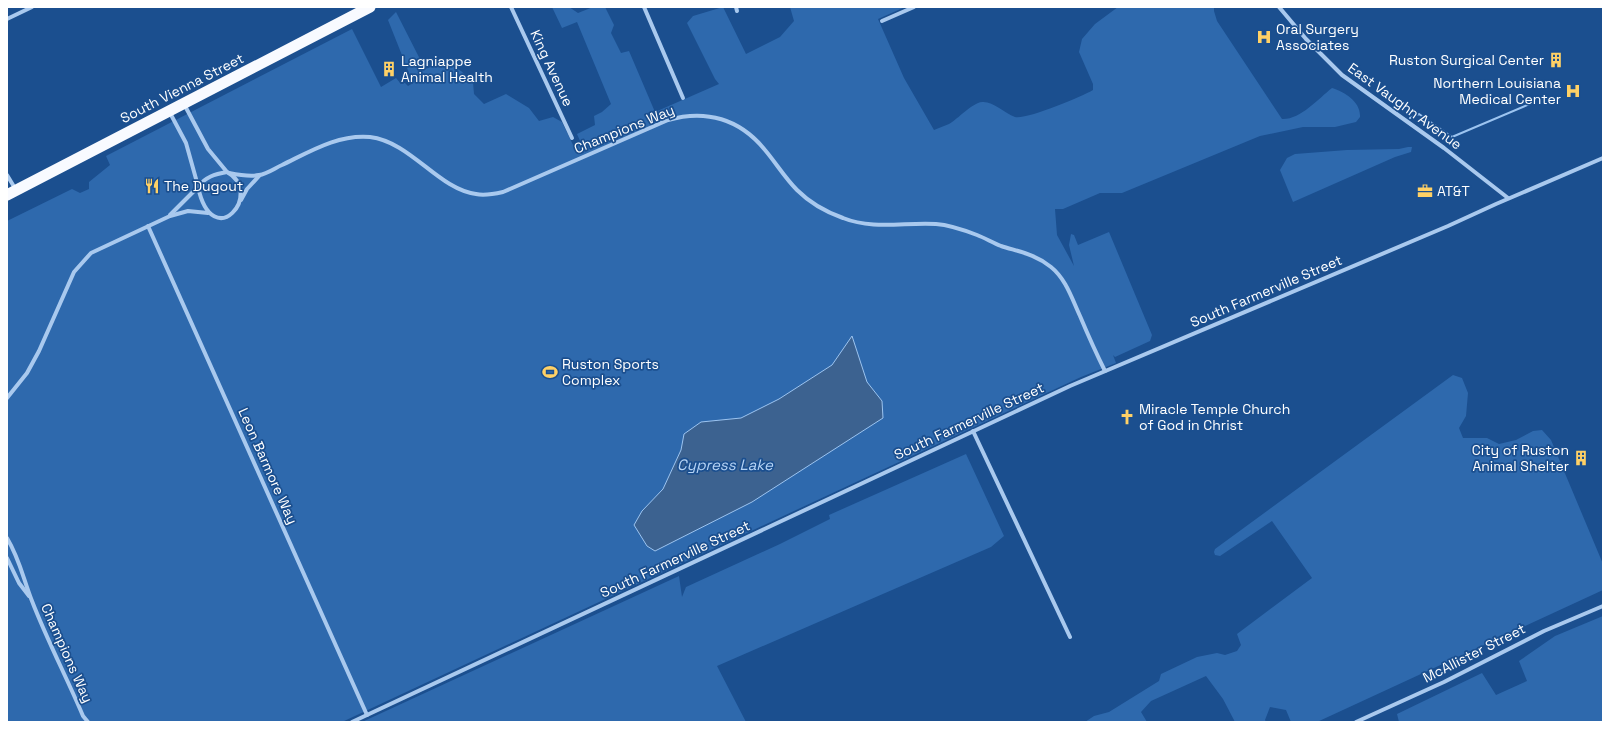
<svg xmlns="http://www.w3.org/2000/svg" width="1610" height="729" font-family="'Space Grotesk',sans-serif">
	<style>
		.green { fill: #2e69ad }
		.water { fill: #3c6290; stroke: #9cc4f0 }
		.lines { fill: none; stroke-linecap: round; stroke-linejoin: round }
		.stream { stroke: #9cc4f0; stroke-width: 2 }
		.minor { stroke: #a9c9ee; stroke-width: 4 }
		.trunk { stroke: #f8faff; stroke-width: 11 }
		.labels { text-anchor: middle; stroke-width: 3.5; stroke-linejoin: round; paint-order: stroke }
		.poi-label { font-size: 14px; fill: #fff; stroke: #1b4f8f; text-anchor: start }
		.street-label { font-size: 14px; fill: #fff; stroke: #1b4f8f }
		.water-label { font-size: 15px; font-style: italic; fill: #b5d3f5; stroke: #1b4f8f }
	</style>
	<rect width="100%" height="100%" fill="#1b4f8f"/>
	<g class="green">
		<path d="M552,7H569L578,13L593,7H605L614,25L611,33L621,53L629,51L655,112L719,84L715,79L687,23L693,16L723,7L746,54L780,37L794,21L790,7H905L878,19L904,78L934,130C939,128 944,126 949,124C958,119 972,103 982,102C993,101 1004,113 1015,117C1026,120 1081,97 1093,90V84L1079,52L1082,39L1095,24L1118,7H1214V11L1217,21L1282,119C1300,120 1318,99 1332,88C1345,92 1361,102 1360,117L1356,122L1335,127H1303L1260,136L1122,193H1100L1063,209H1055L1057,235L1074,266L1069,245L1071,234L1074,235L1078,245L1109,232L1152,335L1150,341L1115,357L1113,355L1116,363L1081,377L342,722H7V221L72,189L80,193L89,189V182L110,165L106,156L352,29L381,87L396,78L401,84L405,83L408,86L413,83L388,20L396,12L425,69L446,62L461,71L473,82L474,94L484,104L506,94L529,108L539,121L553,117L562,122L574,147L581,143L577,134L595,125L594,116L602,112L611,104L577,22L562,28Z"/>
		<path d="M1408,147H1412L1411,152L1395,157L1293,202L1280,170L1287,158L1295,154L1347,150L1399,149Z"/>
		<path d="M1453,375L1462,378L1468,393L1466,416L1459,428L1463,438H1487L1499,444L1516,440L1533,431L1542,430L1551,440L1603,564V590L1317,722H1291L1286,710L1270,707L1265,720L1266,722H1235L1223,699L1206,676L1151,701L1141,712L1147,722H1085L1094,716L1109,712L1159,681L1161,674L1197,657L1217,653L1225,655L1237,651L1241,645L1237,634L1312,578L1272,521L1220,556L1215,555L1214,552L1215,549Z"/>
		<path d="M966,454L1004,536L991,547L717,666L746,722H362L679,576L682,597L686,587L780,544L830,519L829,515Z"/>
		<path d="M1603,616V722H1399L1397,714L1482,673L1496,695L1527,681L1519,661L1555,636Z"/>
	</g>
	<path class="water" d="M852,336L867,382L882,401L883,418L752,502L655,551L647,546L634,525L642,511L663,489L681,450L684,434L701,422L741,418L779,399L832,365Z"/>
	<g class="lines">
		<path class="stream" d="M1410,118L1419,114L1452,137L1532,103"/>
		<g class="minor">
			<path d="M511,7L572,138"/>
			<path d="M644,7L683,98"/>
			<path d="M736,7L737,11"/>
			<path d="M1279,7L1306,39L1342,75L1444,148L1508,198"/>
			<path d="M7,19L32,7"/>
			<path d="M882,21L914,7"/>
			<path d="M184,104L208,149L227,172"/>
			<path d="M169,111L186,143L198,186"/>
			<path d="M227,172C265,193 213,255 198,187C205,177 215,174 227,172Z"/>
			<path d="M229,173C239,175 250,177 259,175C267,174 275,168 282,165C309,152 338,134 370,137C411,142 438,189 476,194C485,196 494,194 503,192L668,120C706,109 740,119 765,150C776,163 785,178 797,190C810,203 826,212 843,218C873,230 905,222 936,224C950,225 964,230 977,235C985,238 993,243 1001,246C1020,252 1035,254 1051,267C1066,279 1072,299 1080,316C1088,335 1096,353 1105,371"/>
			<path d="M7,175L16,190"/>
			<path d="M241,200L247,189L260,175"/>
			<path d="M170,215L198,187"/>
			<path d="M148,226L367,715"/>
			<path d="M7,398L27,373L39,351L74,272L91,253L170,216L188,211L208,213"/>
			<path d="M973,431L1070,637"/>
			<path d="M7,538C20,560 23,578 32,601C47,640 67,678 83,716L88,722"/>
			<path d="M7,558L19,583L29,596"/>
			<path d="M352,722L1070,386L1448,226L1496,204L1603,158"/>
			<path d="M1356,722L1444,682L1544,631L1603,606"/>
		</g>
		<path class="trunk" d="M7,195L370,7"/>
	</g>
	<defs>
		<g id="hospital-bare" transform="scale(1.2)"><path d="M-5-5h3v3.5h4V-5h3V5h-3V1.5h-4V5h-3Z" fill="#ffd166" stroke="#1b4f8f" stroke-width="2.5" paint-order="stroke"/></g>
		<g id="building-bare" transform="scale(1.2)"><path d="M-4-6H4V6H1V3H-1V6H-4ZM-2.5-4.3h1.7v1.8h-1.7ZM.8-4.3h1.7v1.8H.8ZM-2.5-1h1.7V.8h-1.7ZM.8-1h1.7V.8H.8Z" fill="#ffd166" stroke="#1b4f8f" stroke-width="2.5" paint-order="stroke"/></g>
		<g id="restaurant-bare" transform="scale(1.2)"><path d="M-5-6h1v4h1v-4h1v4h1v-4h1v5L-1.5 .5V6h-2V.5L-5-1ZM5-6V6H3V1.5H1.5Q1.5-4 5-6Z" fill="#ffd166" stroke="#1b4f8f" stroke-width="2.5" paint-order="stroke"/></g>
		<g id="office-bare" transform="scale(1.2)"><path d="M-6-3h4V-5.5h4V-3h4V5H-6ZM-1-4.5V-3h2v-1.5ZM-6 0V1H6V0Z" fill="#ffd166" stroke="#1b4f8f" stroke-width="2.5" paint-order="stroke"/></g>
		<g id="stadium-bare" transform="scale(1.2)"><path d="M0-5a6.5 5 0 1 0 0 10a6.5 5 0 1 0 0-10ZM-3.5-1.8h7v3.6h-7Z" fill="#ffd166" stroke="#1b4f8f" stroke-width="2.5" paint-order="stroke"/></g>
		<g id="church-bare" transform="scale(1.2)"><path d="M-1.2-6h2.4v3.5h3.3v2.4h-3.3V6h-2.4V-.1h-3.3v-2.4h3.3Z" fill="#ffd166" stroke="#1b4f8f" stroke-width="2.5" paint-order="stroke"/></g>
	</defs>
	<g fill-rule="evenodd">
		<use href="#hospital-bare" x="1264" y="37"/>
		<use href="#building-bare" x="1556" y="60"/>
		<use href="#building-bare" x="389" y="69"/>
		<use href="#hospital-bare" x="1573" y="91"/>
		<use href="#restaurant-bare" x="152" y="186"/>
		<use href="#office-bare" x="1425" y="191"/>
		<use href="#stadium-bare" x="550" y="372"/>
		<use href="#church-bare" x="1127" y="417"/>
		<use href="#building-bare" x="1581" y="458"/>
	</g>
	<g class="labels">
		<g class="poi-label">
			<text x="1276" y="34">Oral Surgery<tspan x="1276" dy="16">Associates</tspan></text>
			<text x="1544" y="65" text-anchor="end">Ruston Surgical Center</text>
			<text x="401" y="66">Lagniappe<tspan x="401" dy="16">Animal Health</tspan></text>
			<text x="1561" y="88" text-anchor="end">Northern Louisiana<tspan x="1561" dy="16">Medical Center</tspan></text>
			<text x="164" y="191">The Dugout</text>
			<text x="1437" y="196">AT&amp;T</text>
			<text x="562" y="369">Ruston Sports<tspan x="562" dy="16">Complex</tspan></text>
			<text x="1139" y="414">Miracle Temple Church<tspan x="1139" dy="16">of God in Christ</tspan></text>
			<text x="1569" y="455" text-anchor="end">City of Ruston<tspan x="1569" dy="16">Animal Shelter</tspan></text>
		</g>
		<g class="street-label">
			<text transform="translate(552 68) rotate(65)" y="5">King Avenue</text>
			<text transform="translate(182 88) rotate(-27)" y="5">South Vienna Street</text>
			<text transform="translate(1405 106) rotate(36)" y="5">East Vaughn Avenue</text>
			<text transform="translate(624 129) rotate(-22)" y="5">Champions Way</text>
			<text transform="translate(1266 291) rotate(-23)" y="5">South Farmerville Street</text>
			<text transform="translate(969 421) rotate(-25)" y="5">South Farmerville Street</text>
			<text transform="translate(268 466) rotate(66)" y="5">Leon Barmore Way</text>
			<text transform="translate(675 559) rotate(-25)" y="5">South Farmerville Street</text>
			<text transform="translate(67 653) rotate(66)" y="5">Champions Way</text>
			<text transform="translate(1474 653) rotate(-27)" y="5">McAllister Street</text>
		</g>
		<g class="water-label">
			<text x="725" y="470">Cypress Lake</text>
		</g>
	</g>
	<rect width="1610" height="729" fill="none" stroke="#ffffff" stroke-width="16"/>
</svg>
